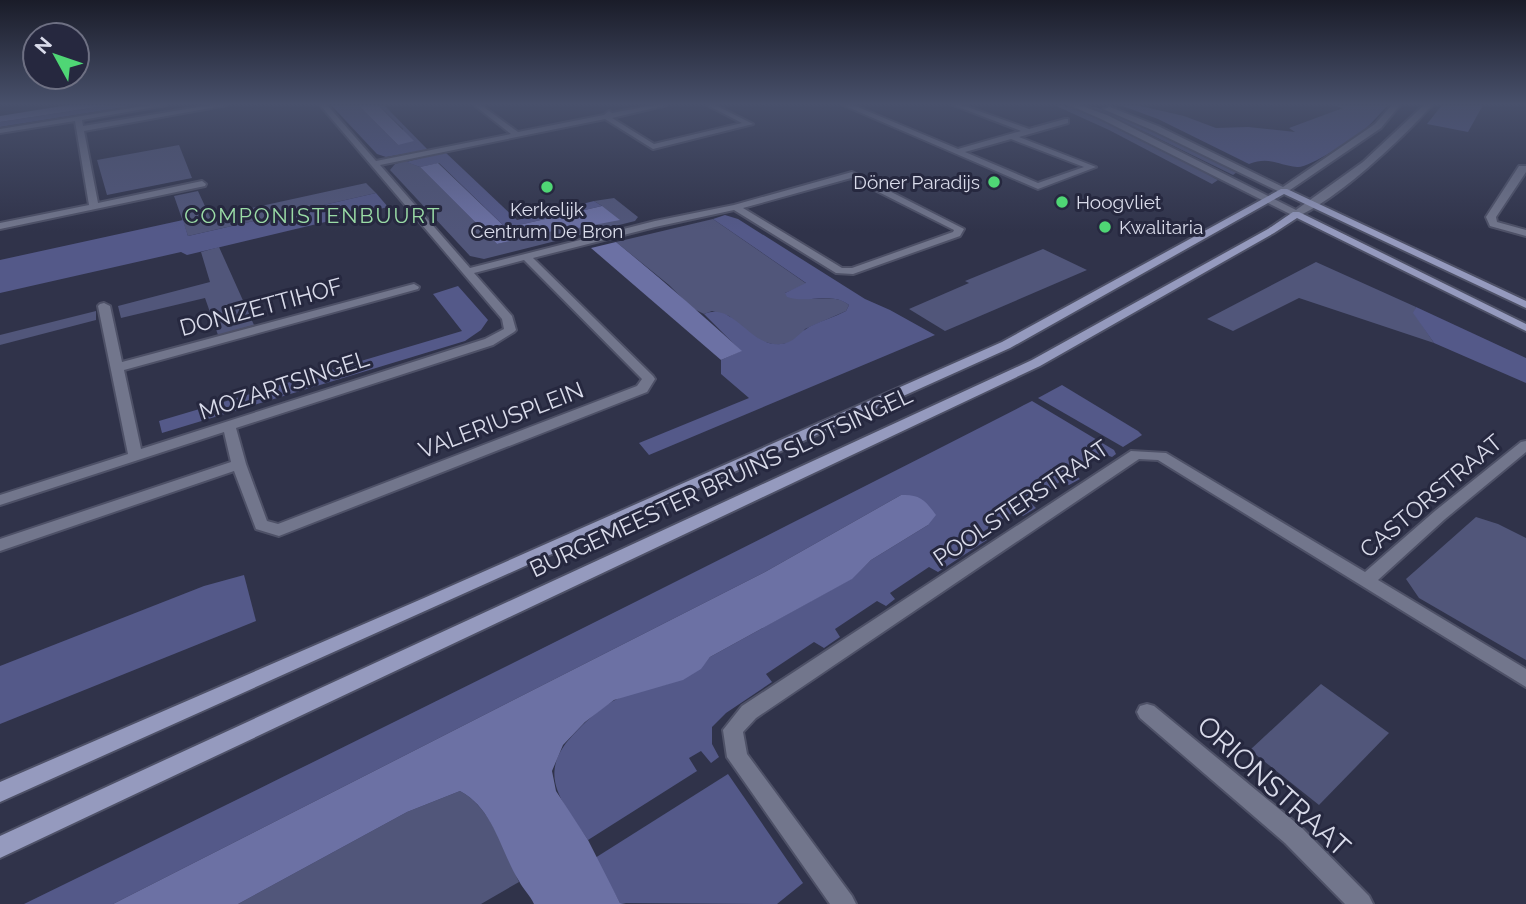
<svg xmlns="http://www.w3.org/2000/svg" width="1526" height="904" font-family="Raleway,sans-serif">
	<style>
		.green { fill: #51567a }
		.forest { fill: #545989 }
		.water { fill: #6c71a4 }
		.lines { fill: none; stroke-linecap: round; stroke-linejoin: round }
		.minor-casing { stroke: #4e5167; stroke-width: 4 }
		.tertiary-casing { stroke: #4e5167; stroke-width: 4 }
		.secondary-casing { stroke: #4e5167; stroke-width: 4 }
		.minor { fill: #72768c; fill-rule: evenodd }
		.tertiary { fill: #72768c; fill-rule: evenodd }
		.secondary { fill: #959abe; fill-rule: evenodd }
		.poi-dot { fill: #4fd675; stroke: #26283f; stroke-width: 2.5 }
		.labels { text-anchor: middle; stroke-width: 6; stroke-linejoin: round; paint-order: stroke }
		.far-poi-label { font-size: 19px; fill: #d9dbea; stroke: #26283f; text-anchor: start }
		.far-neighbourhood-label { font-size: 21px; letter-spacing: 2px; fill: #9adca6; stroke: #26283f }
		.street-label { font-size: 23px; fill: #d9dbea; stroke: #26283f }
		.near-street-label { font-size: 28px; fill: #d9dbea; stroke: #26283f }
	</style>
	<rect width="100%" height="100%" fill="#30334a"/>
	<g class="green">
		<path d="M1054,105C1091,105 1182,160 1218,180L1212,184L1109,130Z"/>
		<path d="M1081,105C1113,105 1204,156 1237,172L1233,175L1147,133Z"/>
		<path d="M179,145L192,178L107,195L97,160Z"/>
		<path d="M411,159L407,162L420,167L497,244L575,225L578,228L602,206L594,201L614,198L638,217L635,221L484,259L470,256L390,170L395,164Z"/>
		<path d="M366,183L376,193L188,236L174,196L198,191L210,217Z"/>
		<path d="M713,219L807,284L785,293C794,295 805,299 814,299C828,299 838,296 849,305L846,311L805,329L800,337L789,343L776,345L757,340L729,316L712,311L704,314L692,308L669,285L616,242Z"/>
		<path d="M219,247L254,325L218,335L205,298L121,318L118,306L210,282L201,252Z"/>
		<path d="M1043,249L1087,270L945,331L909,309L969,283L965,281Z"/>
		<path d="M1316,262L1416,307L1414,313L1434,343L1299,298L1233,331L1207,319Z"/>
		<path d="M96,311V320L0,345V335Z"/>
		<path d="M1476,517L1498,524L1526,538V660L1419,598L1406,579Z"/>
		<path d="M1321,684L1389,733L1319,805L1250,750Z"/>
		<path d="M460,791C492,808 504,851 519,882L481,904H238L407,812Z"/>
	</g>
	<g class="forest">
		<path d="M110,105H137L0,127V122Z"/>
		<path d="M331,105H358L398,145L403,129L378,105H384L428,150L386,157L377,154Z"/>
		<path d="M1120,105H1136L1184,116L1216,128L1248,127L1295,132L1289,128L1343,108L1333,105H1388C1380,113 1373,122 1365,129C1354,138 1308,169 1297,167C1278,165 1269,156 1249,164L1158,119Z"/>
		<path d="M1442,105H1483L1468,132L1427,124Z"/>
		<path d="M445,152L517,220L594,201L602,206L506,228L439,163L420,167L406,162Z"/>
		<path d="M376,193L388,207L187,255L181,252L0,293V260L183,220L188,236Z"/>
		<path d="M725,215L738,219L865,299L890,310L935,335L649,455L639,443L749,398L721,374V360L741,351L704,314C732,302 747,341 774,344C794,346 797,333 811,326C823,320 835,317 846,311L849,305C832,291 807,304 787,297L785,293L806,283L713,219Z"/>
		<path d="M458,286L488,320L481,330L465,341L162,433L159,421L462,331L433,294Z"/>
		<path d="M1416,307L1526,358V383L1434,343L1413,313Z"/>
		<path d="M1062,385L1138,431L1142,435L1123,447L1038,398Z"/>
		<path d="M1032,401L1114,450L1116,454L1112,457L1104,454L1074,473L1080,479L1069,485L1061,481L1030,502L1036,508L1023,516L1014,512L981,533L987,540L938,572L929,567L890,593L895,599L886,606L877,601L835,629L840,637L824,648L814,642L766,674L772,682L726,713L712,727V744L719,757L711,763L701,751L689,758L697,771L588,840C564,804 535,776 572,736C584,723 598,710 613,701C646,683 686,690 710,657L851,579L871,560L928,525L901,495L765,572L113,904H24C362,739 698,572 1032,401Z"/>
		<path d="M244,575L256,621L0,724V666L204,586Z"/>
		<path d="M728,774L803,883L777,904L620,903L595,858Z"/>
	</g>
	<g class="water">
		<path d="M68,105H110L0,122V116Z"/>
		<path d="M358,105H378L414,141L398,145Z"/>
		<path d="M438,163L506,228L602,206L620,220L578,228L574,226L497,244L420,167Z"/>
		<path d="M616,242C659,277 700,313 742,351L721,360L591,248Z"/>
		<path d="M901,495C920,494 925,500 936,515L928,525L871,560L852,579L710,657L701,669L683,680L614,700L585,722L563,745L552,771L556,791L588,840L620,903L626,904H534C530,895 523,889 519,881C500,850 494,809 460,791L407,812L238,904H113L765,572Z"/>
	</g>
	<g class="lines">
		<g class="minor-casing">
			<g id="minor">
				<path d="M150,105H166L82,120L83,126L211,105H227L84,131L98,203L202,181L206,184L205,186L0,229V223L89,205L75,121L0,133V129Z"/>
				<path d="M320,105H327L376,161L511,134L474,105H481L518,132L604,115L609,111L612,113L654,105H667L612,118L654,144L742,123L707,105H715L753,124L653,149L605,119L380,165L470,268L655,221L734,205L852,172L964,229L960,236L853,274L836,273L734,210L655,227L533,258L653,376L655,379L647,392L279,536L256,529L234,471L0,551V539L231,462L224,432L0,505V495L128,454L98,306L100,304L104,303L110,306L122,362L410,285L414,284L419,287L418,289L124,370L141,449L485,339L504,329L502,319ZM851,178L954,230L953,232L852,268H842L743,208ZM524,260L642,379L637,386L278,524L267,521L246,464L236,428L493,345L514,332L516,330L512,316L474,273Z"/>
				<path d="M843,105H853L958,149L1021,131L953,105H962L1029,129L1065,119H1068V123L1019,137L1096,167L1038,189ZM1011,139L1084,167L1038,183L965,152Z"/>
				<path d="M1519,166H1526V172L1496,217L1497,222L1526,230V236L1490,226L1486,217Z"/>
				<path d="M1526,441V452L1445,519L1378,580L1526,669V687L1158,460L1139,459L756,718L743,732L747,754L852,896L856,904H830L727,757L723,730L742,706L1131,451L1166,453L1365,572L1435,511L1521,442Z"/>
				<path d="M1147,704L1154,706L1301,827L1369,896L1373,904H1345L1285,843L1140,718L1137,712L1140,706Z"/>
			</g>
		</g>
		<g class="tertiary-casing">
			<g id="tertiary">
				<path d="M1069,105H1079L1107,115L1296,210L1363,162L1424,105H1432C1403,138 1336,201 1296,217L1101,119Z"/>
				<path d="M1392,105H1400L1381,128L1284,194L1152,130L1103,109L1110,107L1158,126L1283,187L1375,124Z"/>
			</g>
		</g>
		<g class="secondary-casing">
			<g id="secondary">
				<path d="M1281,189H1287L1526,301V308L1284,194L1010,348L0,802V782L424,598L1002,342Z"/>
				<path d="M1293,212H1299L1526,324V331L1297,218L1274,233L1040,366L0,858V836L1032,360L1268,229Z"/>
			</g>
		</g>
		<use href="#minor" class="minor"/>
		<use href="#tertiary" class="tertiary"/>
		<use href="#secondary" class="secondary"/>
	</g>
	<linearGradient id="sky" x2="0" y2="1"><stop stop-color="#1a1c29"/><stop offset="0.45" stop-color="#48506b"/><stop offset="1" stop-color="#48506b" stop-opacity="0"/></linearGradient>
	<rect width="1526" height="231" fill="url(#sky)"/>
	<g class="poi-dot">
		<circle cx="994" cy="182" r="7"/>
		<circle cx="547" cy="187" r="7"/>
		<circle cx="1062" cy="202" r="7"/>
		<circle cx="1105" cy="227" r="7"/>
	</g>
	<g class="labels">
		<g class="far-poi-label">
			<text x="980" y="189" text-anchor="end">Döner Paradijs</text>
			<text x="1076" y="209">Hoogvliet</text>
			<text x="547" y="216" text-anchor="middle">Kerkelijk<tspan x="547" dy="22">Centrum De Bron</tspan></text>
			<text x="1119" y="234">Kwalitaria</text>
		</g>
		<g class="far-neighbourhood-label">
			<text x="313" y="223">COMPONISTENBUURT</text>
		</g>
		<g class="street-label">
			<text transform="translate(261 307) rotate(-15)" y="8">DONIZETTIHOF</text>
			<text transform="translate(284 385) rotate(-18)" y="8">MOZARTSINGEL</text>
			<text transform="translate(501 420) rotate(-21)" y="8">VALERIUSPLEIN</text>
			<text transform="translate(721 482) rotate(-25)" y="8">BURGEMEESTER BRUINS SLOTSINGEL</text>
			<text transform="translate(1431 496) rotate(-40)" y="8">CASTORSTRAAT</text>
			<text transform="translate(1021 503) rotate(-34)" y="8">POOLSTERSTRAAT</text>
		</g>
		<g class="near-street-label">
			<text transform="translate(1274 786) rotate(42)" y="10">ORIONSTRAAT</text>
		</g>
	</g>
	<g transform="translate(56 56) rotate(310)"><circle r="33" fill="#26283f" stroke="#6e7083" stroke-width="2"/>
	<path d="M0-5L12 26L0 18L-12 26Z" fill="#4fd675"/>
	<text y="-10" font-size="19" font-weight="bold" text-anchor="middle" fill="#d9dbea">N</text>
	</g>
</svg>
